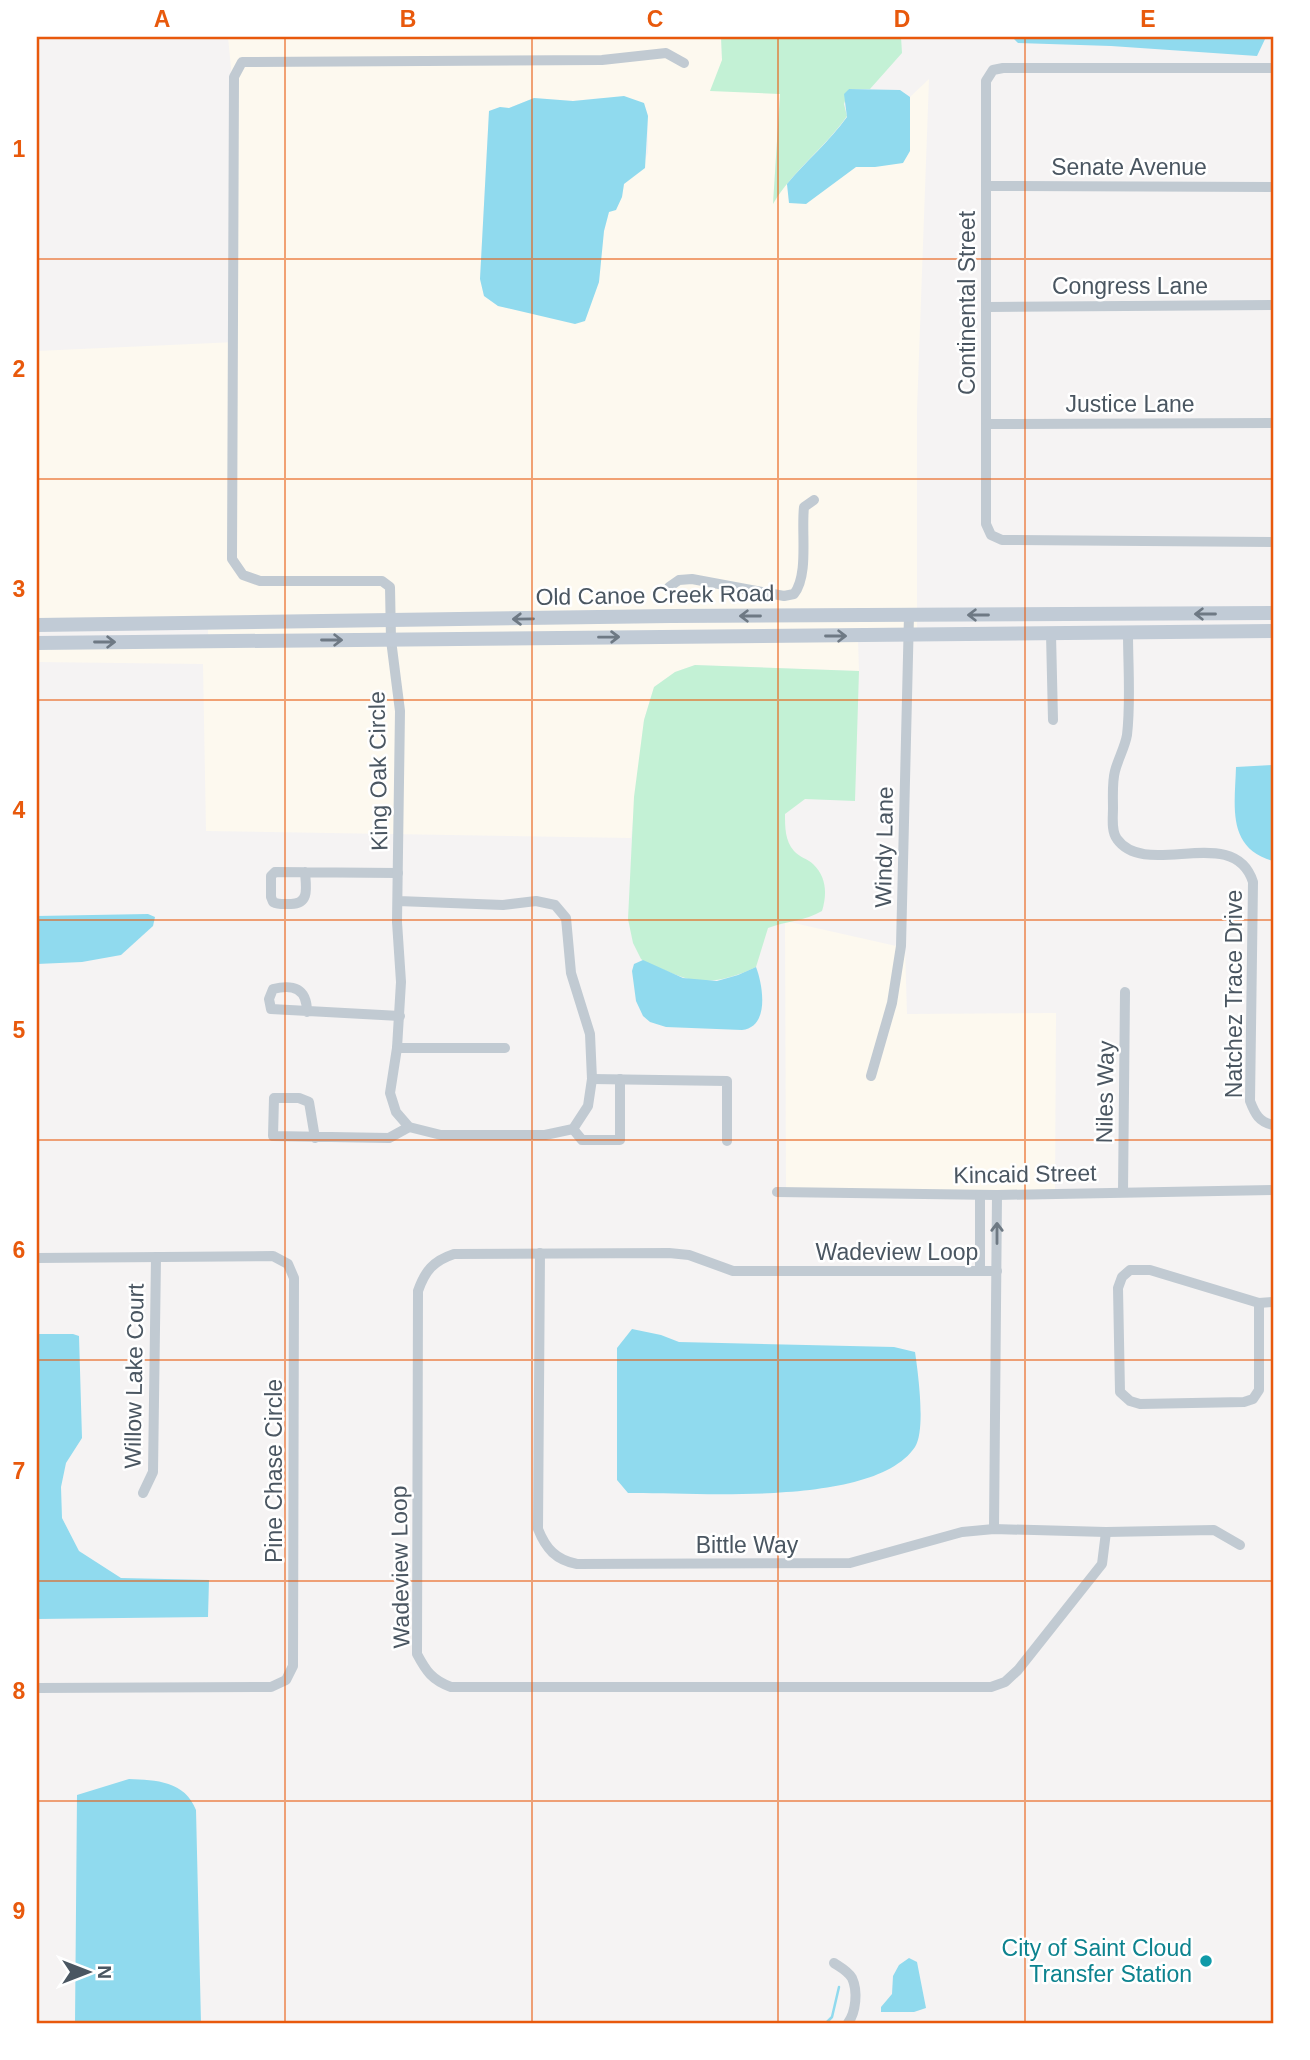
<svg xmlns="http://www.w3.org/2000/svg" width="1310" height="2060" font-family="Arial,sans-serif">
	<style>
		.commercial { fill: #fdf9ef; fill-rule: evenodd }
		.green { fill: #c3f1d5 }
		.water { fill: #90daee }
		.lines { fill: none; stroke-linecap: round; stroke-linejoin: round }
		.stream { stroke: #90daee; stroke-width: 2.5 }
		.street { stroke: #c1cad2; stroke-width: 10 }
		.secondary { stroke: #c1cbd6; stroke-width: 14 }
		.oneway { stroke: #6e7984 }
		.oneway2 { stroke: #6e7983 }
		.grid { fill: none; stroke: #e8590c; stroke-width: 2; stroke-opacity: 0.55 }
		.culture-dot { fill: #0f9aa8; stroke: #fff; stroke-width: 2.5 }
		.labels { text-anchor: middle; stroke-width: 5; stroke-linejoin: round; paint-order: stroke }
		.street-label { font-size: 23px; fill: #4a5661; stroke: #fff }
		.culture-label { font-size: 23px; fill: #0d838f; stroke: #fff; text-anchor: end }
		.neatline { fill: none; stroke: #e8590c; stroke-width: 2.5 }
		.grid-label { font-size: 23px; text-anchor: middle; font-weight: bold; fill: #e8590c }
	</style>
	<rect width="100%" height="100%" fill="#f5f3f3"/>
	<g class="commercial">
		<path d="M228,37H721L722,60L780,94L773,202L787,184L789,203L832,184L856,167H875L910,151V97L929,79L917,410V610L37,620V351L236,342L237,129ZM534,98L573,101L600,98L644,103L648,116V153L639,171L624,184L622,197L609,212L604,231L599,282L584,321L561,319L498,306L484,296L480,279L489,111L500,107L509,108Z"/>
		<path d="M917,620V630L208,637V628Z"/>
		<path d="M858,640L859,671L695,665L675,672L654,687L644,720L631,838L206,831L203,664L37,662V649Z"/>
		<path d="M785,921L905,948L907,1014L1056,1013L1055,1192H786Z"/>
	</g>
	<g class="green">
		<path d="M721,37H901L902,53L870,89H849L844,104L847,116C825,148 793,170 773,204L780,94L710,91L722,60Z"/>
		<path d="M695,665L859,671L855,801L805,799L785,814C785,827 785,841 794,851C799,857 808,859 813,864C827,877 827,895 822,911C805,921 786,921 768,928L756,967C733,978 707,986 682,977C670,973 658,967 646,963L641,959L633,943L628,919L634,797L644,720L654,687L675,672Z"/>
	</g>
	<g class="water">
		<path d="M1012,37H1266L1257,56L1111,46L1018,43Z"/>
		<path d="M849,89L900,90L910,97V151L903,163L875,167H856L806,204L789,203L787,184C806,161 830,141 847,117L844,94Z"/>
		<path d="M624,96L644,103L648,116L645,168L624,184L622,197L616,210L609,212L604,231L599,282L585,321L575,324L498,306L484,296L480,279L489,111L500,107L509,108L534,98L573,101Z"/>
		<path d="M1273,765V861C1226,848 1235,805 1236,767Z"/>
		<path d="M148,914L155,917L153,926L121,955L82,962L37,964V916Z"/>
		<path d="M643,960L683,978L717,981L738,975L756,967C763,985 770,1027 742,1030L666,1027L650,1022L643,1016L636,1001L632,971L634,964Z"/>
		<path d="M632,1329L661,1335L679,1342L894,1347L915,1352C918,1372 926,1430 915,1447C874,1508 694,1492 628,1493L617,1480V1348Z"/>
		<path d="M37,1334H73L79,1336L82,1438L66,1463L61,1487L62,1518L79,1551L121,1578L209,1580L208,1617L37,1619Z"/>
		<path d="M129,1779C156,1780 185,1781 196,1810L201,2023H75L77,1795Z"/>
		<path d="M909,1958L917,1962L926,2008L914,2012H881V2007L892,1994L893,1976L899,1965Z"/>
	</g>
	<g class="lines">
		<path class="stream" d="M826,2023L832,2017L839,1987"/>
		<g class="street">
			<path d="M1273,68H1003L993,70L986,81V524L991,535L1002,540L1273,542"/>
			<path d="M986,186L1273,187"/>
			<path d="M988,307L1273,305"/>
			<path d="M987,424L1273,423"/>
			<path d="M669,587L679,580L692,579L784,596L794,594C809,575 801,532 804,507L814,500"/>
			<path d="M1128,633C1128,667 1131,701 1127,735C1125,747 1118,759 1115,771C1112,782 1113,796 1113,808C1113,818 1111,831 1117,839C1146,880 1234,822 1253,882L1250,1101C1255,1114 1259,1122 1273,1125"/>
			<path d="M1051,634L1053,720"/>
			<path d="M305,872C306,887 310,904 291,904C284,904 279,905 273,902L271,897V876L275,872L398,873"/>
			<path d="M398,901L503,905L536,901L555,905L566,918L571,973L590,1034L592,1079L588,1106L573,1129L545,1135H441L409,1127L396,1112L390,1093L397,1048L401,982L397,922L400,711L391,640L390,587L382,581H260L243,575L232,559L234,77L242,62L602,60L666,53L684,63"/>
			<path d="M307,1012C307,988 293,984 273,989L269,999L271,1009L400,1016"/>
			<path d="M397,1048H505"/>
			<path d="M871,1076L892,1003L901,946L909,615"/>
			<path d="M592,1079L727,1081V1141"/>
			<path d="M573,1129L582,1140H620V1079"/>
			<path d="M315,1138L309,1102L299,1098H274L273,1136L389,1138L409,1127"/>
			<path d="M777,1192L997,1195L1273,1190"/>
			<path d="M1123,1192L1125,992"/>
			<path d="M540,1253L538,1529C546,1549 556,1560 577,1564L850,1563L962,1532L994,1529L1106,1532L1214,1530L1240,1545"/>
			<path d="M37,1258L273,1256L288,1264L294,1278L293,1666L286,1680L271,1687L37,1688"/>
			<path d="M1130,1270H1150L1259,1303V1390L1253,1399L1244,1402L1140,1404L1130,1401L1120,1392L1118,1288L1122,1277Z"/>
			<path d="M980,1271V1195"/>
			<path d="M997,1271H733L689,1255L669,1253L454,1254C433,1261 425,1271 418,1291L417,1654C426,1671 432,1680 451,1687H991L1005,1682L1018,1670L1102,1564L1106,1532"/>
			<path d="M1259,1303L1273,1302"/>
			<path d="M143,1493L153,1472L156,1257"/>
			<path d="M994,1529L997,1195"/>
			<path d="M834,1963C840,1967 848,1971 852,1978C858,1991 856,2012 848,2023"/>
		</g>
		<g class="secondary">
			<path d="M37,625L671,616L1273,613"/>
			<path d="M37,643L1273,631"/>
		</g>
	</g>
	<defs><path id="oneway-shaft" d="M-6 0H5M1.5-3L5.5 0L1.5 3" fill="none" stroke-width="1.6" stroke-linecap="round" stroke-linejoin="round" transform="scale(1.75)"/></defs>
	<g class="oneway">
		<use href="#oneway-shaft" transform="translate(1205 614) rotate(180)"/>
		<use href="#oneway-shaft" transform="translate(978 615) rotate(180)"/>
		<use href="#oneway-shaft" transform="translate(750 616) rotate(180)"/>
		<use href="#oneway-shaft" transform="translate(523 619) rotate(179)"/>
		<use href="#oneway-shaft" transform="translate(836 636)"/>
		<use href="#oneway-shaft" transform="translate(609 637) rotate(-1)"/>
		<use href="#oneway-shaft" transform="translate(332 640)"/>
		<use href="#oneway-shaft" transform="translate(105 642)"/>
	</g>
	<use class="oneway2" href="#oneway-shaft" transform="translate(997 1233) rotate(-90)"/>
	<path class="grid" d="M285,37V2023M532,37V2023M778,37V2023M1025,37V2023M37,259H1273M37,479H1273M37,700H1273M37,920H1273M37,1140H1273M37,1360H1273M37,1581H1273M37,1801H1273"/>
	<circle class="culture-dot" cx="1206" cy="1961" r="7"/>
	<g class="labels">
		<g class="street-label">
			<text x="1129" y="175">Senate Avenue</text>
			<text x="1130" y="294">Congress Lane</text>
			<text transform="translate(967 303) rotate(-90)" y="8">Continental Street</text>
			<text x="1130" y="412">Justice Lane</text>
			<text transform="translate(655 595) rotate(-1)" y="8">Old Canoe Creek Road</text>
			<text transform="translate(378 771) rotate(-91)" y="8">King Oak Circle</text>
			<text transform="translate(884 847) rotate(-89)" y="8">Windy Lane</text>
			<text transform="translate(1234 994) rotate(-90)" y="8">Natchez Trace Drive</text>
			<text transform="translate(1105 1092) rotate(-89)" y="8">Niles Way</text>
			<text transform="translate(1025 1174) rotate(-1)" y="8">Kincaid Street</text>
			<text x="897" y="1260">Wadeview Loop</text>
			<text transform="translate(134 1376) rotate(-89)" y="8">Willow Lake Court</text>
			<text transform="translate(274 1471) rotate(-90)" y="8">Pine Chase Circle</text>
			<text x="747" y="1553">Bittle Way</text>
			<text transform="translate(400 1567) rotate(-91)" y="8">Wadeview Loop</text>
		</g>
		<g class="culture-label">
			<text x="1192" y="1956">City of Saint Cloud<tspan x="1192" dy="26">Transfer Station</tspan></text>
		</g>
	</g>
	<rect width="1310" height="2060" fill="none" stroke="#ffffff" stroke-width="77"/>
	<g transform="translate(88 1972) rotate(90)" stroke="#ffffff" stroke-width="5" paint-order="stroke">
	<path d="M0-5L12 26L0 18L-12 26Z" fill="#4a5661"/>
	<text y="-10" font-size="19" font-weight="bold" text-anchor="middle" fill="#4a5661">N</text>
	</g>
	<rect x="38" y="38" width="1234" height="1984" class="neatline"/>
	<g class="grid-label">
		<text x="162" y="27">A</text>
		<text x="408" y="27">B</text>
		<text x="655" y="27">C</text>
		<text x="902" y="27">D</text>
		<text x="1148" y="27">E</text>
		<text x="19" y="157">1</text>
		<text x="19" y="377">2</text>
		<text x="19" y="597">3</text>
		<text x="19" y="818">4</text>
		<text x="19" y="1038">5</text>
		<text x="19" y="1258">6</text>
		<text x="19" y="1479">7</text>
		<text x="19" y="1699">8</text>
		<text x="19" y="1919">9</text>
	</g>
</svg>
